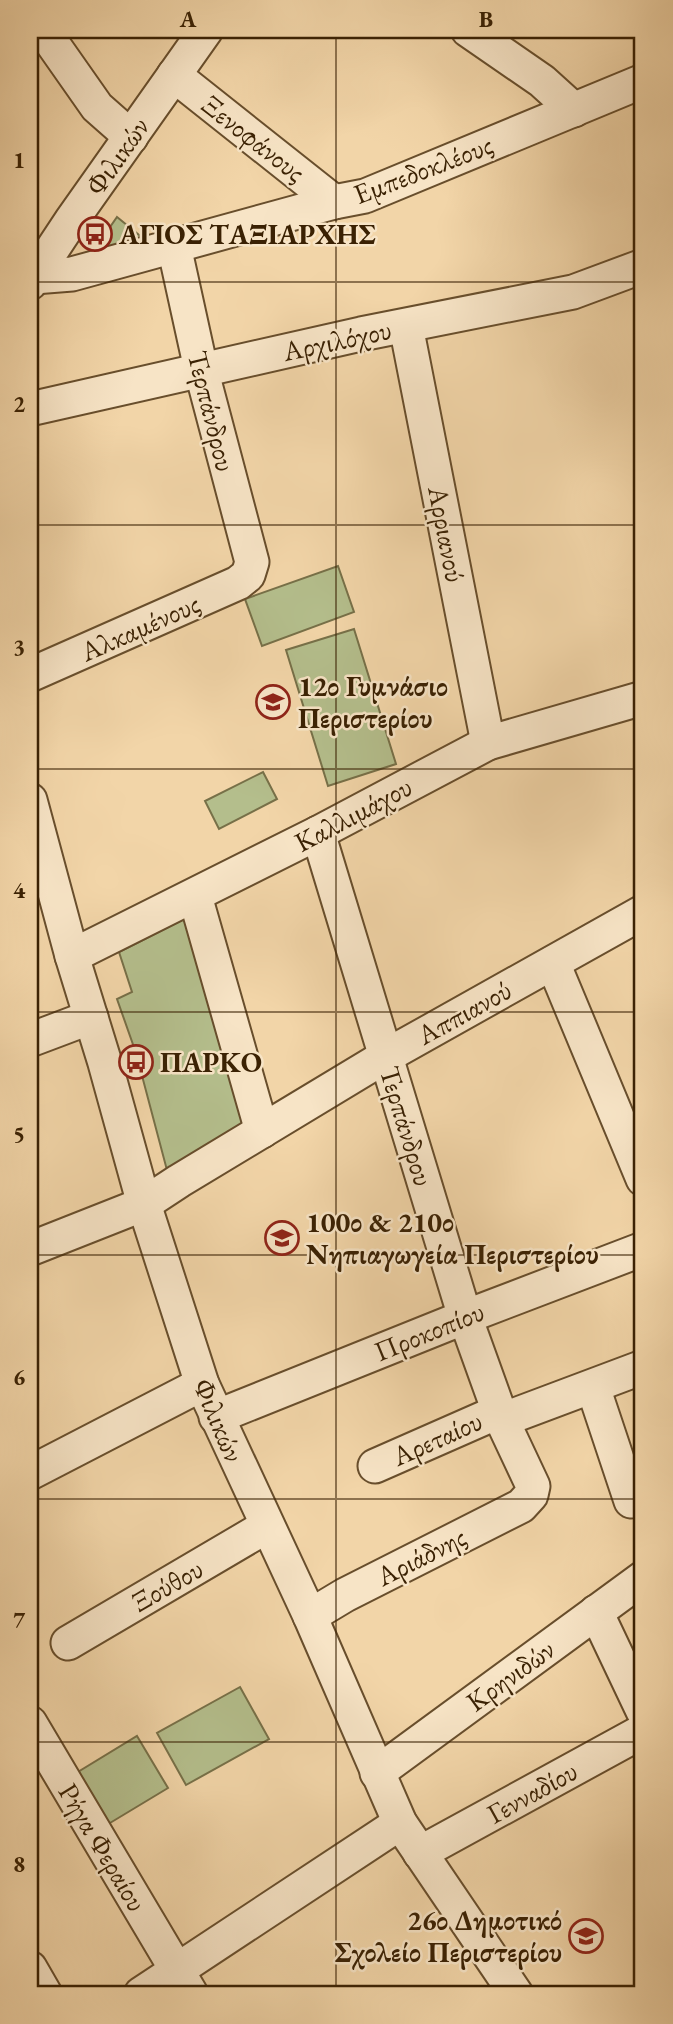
<svg xmlns="http://www.w3.org/2000/svg" width="673" height="2024" font-family="'EB Garamond',serif">
	<style>
		.green { fill: #b4be8c; stroke: #777048; stroke-width: 2 }
		.lines { fill: none; stroke-linecap: round; stroke-linejoin: round }
		.minor-casing { stroke: #684e2c; stroke-width: 37 }
		.minor { stroke: #f7e4c6; stroke-width: 33 }
		.grid { fill: none; stroke: #3a2103; stroke-width: 2; stroke-opacity: 0.55 }
		.labels { text-anchor: middle; stroke-width: 5; stroke-linejoin: round; paint-order: stroke }
		.street-label { font-size: 28px; fill: #3a2103; stroke: #f7e4c6 }
		.poi-label { font-size: 28px; font-weight: bold; fill: #3a2103; stroke: #f7e4c6; text-anchor: start }
		.neatline { fill: none; stroke: #3a2103; stroke-width: 2.5 }
		.grid-label { font-size: 23px; text-anchor: middle; font-weight: bold; fill: #3a2103 }
	</style>
	<rect width="100%" height="100%" fill="#f2d5a8"/>
	<filter id="stains"><feTurbulence type="fractalNoise" baseFrequency=".00286" numOctaves="4"/><feColorMatrix values="0 0 0 0 .2 0 0 0 0 .09 0 0 0 0 .02 0 0 0 .5 -.17"/></filter>
	<radialGradient id="worn" r=".72"><stop offset=".6" stop-color="#630" stop-opacity="0"/><stop offset="1" stop-color="#630" stop-opacity=".3"/></radialGradient>
	<g class="green">
		<path d="M117,217L144,239L92,253Z"/>
		<path d="M338,566L354,612L262,646L245,599Z"/>
		<path d="M354,629L396,764L328,786L286,650Z"/>
		<path d="M263,772L277,799L219,829L205,801Z"/>
		<path d="M184,919L246,1122L168,1174L136,1053L117,999L132,992L119,952Z"/>
		<path d="M240,1687L269,1739L186,1785L157,1733Z"/>
		<path d="M137,1736L168,1788L100,1829L68,1778Z"/>
	</g>
	<g class="lines">
		<g class="minor-casing">
			<g id="minor">
				<path d="M43,30L97,107L131,137"/>
				<path d="M468,30L542,81L574,110"/>
				<path d="M174,75L334,202"/>
				<path d="M34,277L72,274L334,202L365,196L643,81"/>
				<path d="M30,283L71,221L206,30"/>
				<path d="M406,326L488,743"/>
				<path d="M30,409L361,334L573,292L643,266"/>
				<path d="M30,675L238,583L248,575L252,562L201,369L174,246"/>
				<path d="M30,800L72,956L105,1063L144,1204L202,1384L310,1616L400,1823L516,1994"/>
				<path d="M195,896L262,1131"/>
				<path d="M72,956L318,833L488,743L643,698"/>
				<path d="M553,963L643,1179"/>
				<path d="M30,1040L91,1017"/>
				<path d="M30,1249L144,1204L179,1181L386,1056L643,912"/>
				<path d="M593,1387L631,1501L643,1496"/>
				<path d="M216,1417L465,1317L643,1249"/>
				<path d="M502,1420L643,1367"/>
				<path d="M375,1466L500,1411"/>
				<path d="M30,1473L202,1384"/>
				<path d="M596,1612L643,1711"/>
				<path d="M310,1616L345,1595L521,1506L531,1495L533,1486L502,1420L465,1317L318,833"/>
				<path d="M68,1643L267,1526"/>
				<path d="M30,1723L191,1994"/>
				<path d="M377,1773L643,1578"/>
				<path d="M420,1853L643,1731"/>
				<path d="M30,1968L45,1994"/>
				<path d="M141,1994L400,1823"/>
			</g>
		</g>
		<use href="#minor" class="minor"/>
	</g>
	<path class="grid" d="M336,30V1994M30,282H643M30,525H643M30,769H643M30,1012H643M30,1255H643M30,1499H643M30,1742H643"/>
	<defs>
		<g id="bus-ring" transform="scale(1.75)"><circle r="9.5" fill="#f7e4c6" stroke="#8f2418" stroke-width="1.5"/><path d="M-5-6H5V4H4V6H2V4H-2V6H-4V4H-5ZM-3.5-4V0h7V-4ZM-3.5 1.2v1.5H-2V1.2ZM2 1.2v1.5H3.5V1.2Z" fill="#8f2418"/></g>
		<g id="school-ring" transform="scale(1.75)"><circle r="9.5" fill="#f7e4c6" stroke="#8f2418" stroke-width="1.5"/><path d="M0-5L7-2L0 1L-7-2ZM-4 1L0 2.5L4 1V4Q0 6-4 4Z" fill="#8f2418"/></g>
	</defs>
	<g fill-rule="evenodd">
		<use href="#bus-ring" x="95" y="234"/>
		<use href="#school-ring" x="273" y="702"/>
		<use href="#bus-ring" x="136" y="1062"/>
		<use href="#school-ring" x="282" y="1238"/>
		<use href="#school-ring" x="586" y="1936"/>
	</g>
	<g class="labels">
		<g class="street-label">
			<text transform="translate(254 138) rotate(38)" y="10">Ξενοφάνους</text>
			<text transform="translate(117 156) rotate(-55)" y="10">Φιλικών</text>
			<text transform="translate(423 169) rotate(-21)" y="10">Εμπεδοκλέους</text>
			<text transform="translate(337 340) rotate(-12)" y="10">Αρχιλόχου</text>
			<text transform="translate(212 411) rotate(76)" y="10">Τερπάνδρου</text>
			<text transform="translate(447 534) rotate(79)" y="10">Αρριανού</text>
			<text transform="translate(140 627) rotate(-24)" y="10">Αλκαμένους</text>
			<text transform="translate(353 814) rotate(-28)" y="10">Καλλιμάχου</text>
			<text transform="translate(464 1012) rotate(-29)" y="10">Αππιανού</text>
			<text transform="translate(407 1126) rotate(73)" y="10">Τερπάνδρου</text>
			<text transform="translate(429 1331) rotate(-22)" y="10">Προκοπίου</text>
			<text transform="translate(219 1420) rotate(67)" y="10">Φιλικών</text>
			<text transform="translate(437 1438) rotate(-24)" y="10">Αρεταίου</text>
			<text transform="translate(421 1556) rotate(-27)" y="10">Αριάδνης</text>
			<text transform="translate(167 1585) rotate(-30)" y="10">Ξούθου</text>
			<text transform="translate(510 1675) rotate(-36)" y="10">Κρηνιδών</text>
			<text transform="translate(532 1792) rotate(-29)" y="10">Γενναδίου</text>
			<text transform="translate(103 1847) rotate(59)" y="10">Ρήγα Φεραίου</text>
		</g>
		<g class="poi-label">
			<text x="119" y="244">ΑΓΙΟΣ ΤΑΞΙΑΡΧΗΣ</text>
			<text x="298" y="696">12ο Γυμνάσιο<tspan x="298" dy="32">Περιστερίου</tspan></text>
			<text x="160" y="1072">ΠΑΡΚΟ</text>
			<text x="306" y="1232">100ο &amp; 210ο<tspan x="306" dy="32">Νηπιαγωγεία Περιστερίου</tspan></text>
			<text x="562" y="1930" text-anchor="end">26ο Δημοτικό<tspan x="562" dy="32">Σχολείο Περιστερίου</tspan></text>
		</g>
	</g>
	<rect width="673" height="2024" fill="none" stroke="#f2d5a8" stroke-width="77"/>
	<rect x="38" y="38" width="596" height="1948" class="neatline"/>
	<g class="grid-label">
		<text x="188" y="27">A</text>
		<text x="486" y="27">B</text>
		<text x="19" y="168">1</text>
		<text x="19" y="412">2</text>
		<text x="19" y="655">3</text>
		<text x="19" y="898">4</text>
		<text x="19" y="1142">5</text>
		<text x="19" y="1385">6</text>
		<text x="19" y="1628">7</text>
		<text x="19" y="1872">8</text>
	</g>
	<rect width="100%" height="100%" filter="url(#stains)"/>
	<rect width="100%" height="100%" fill="url(#worn)"/>
</svg>
